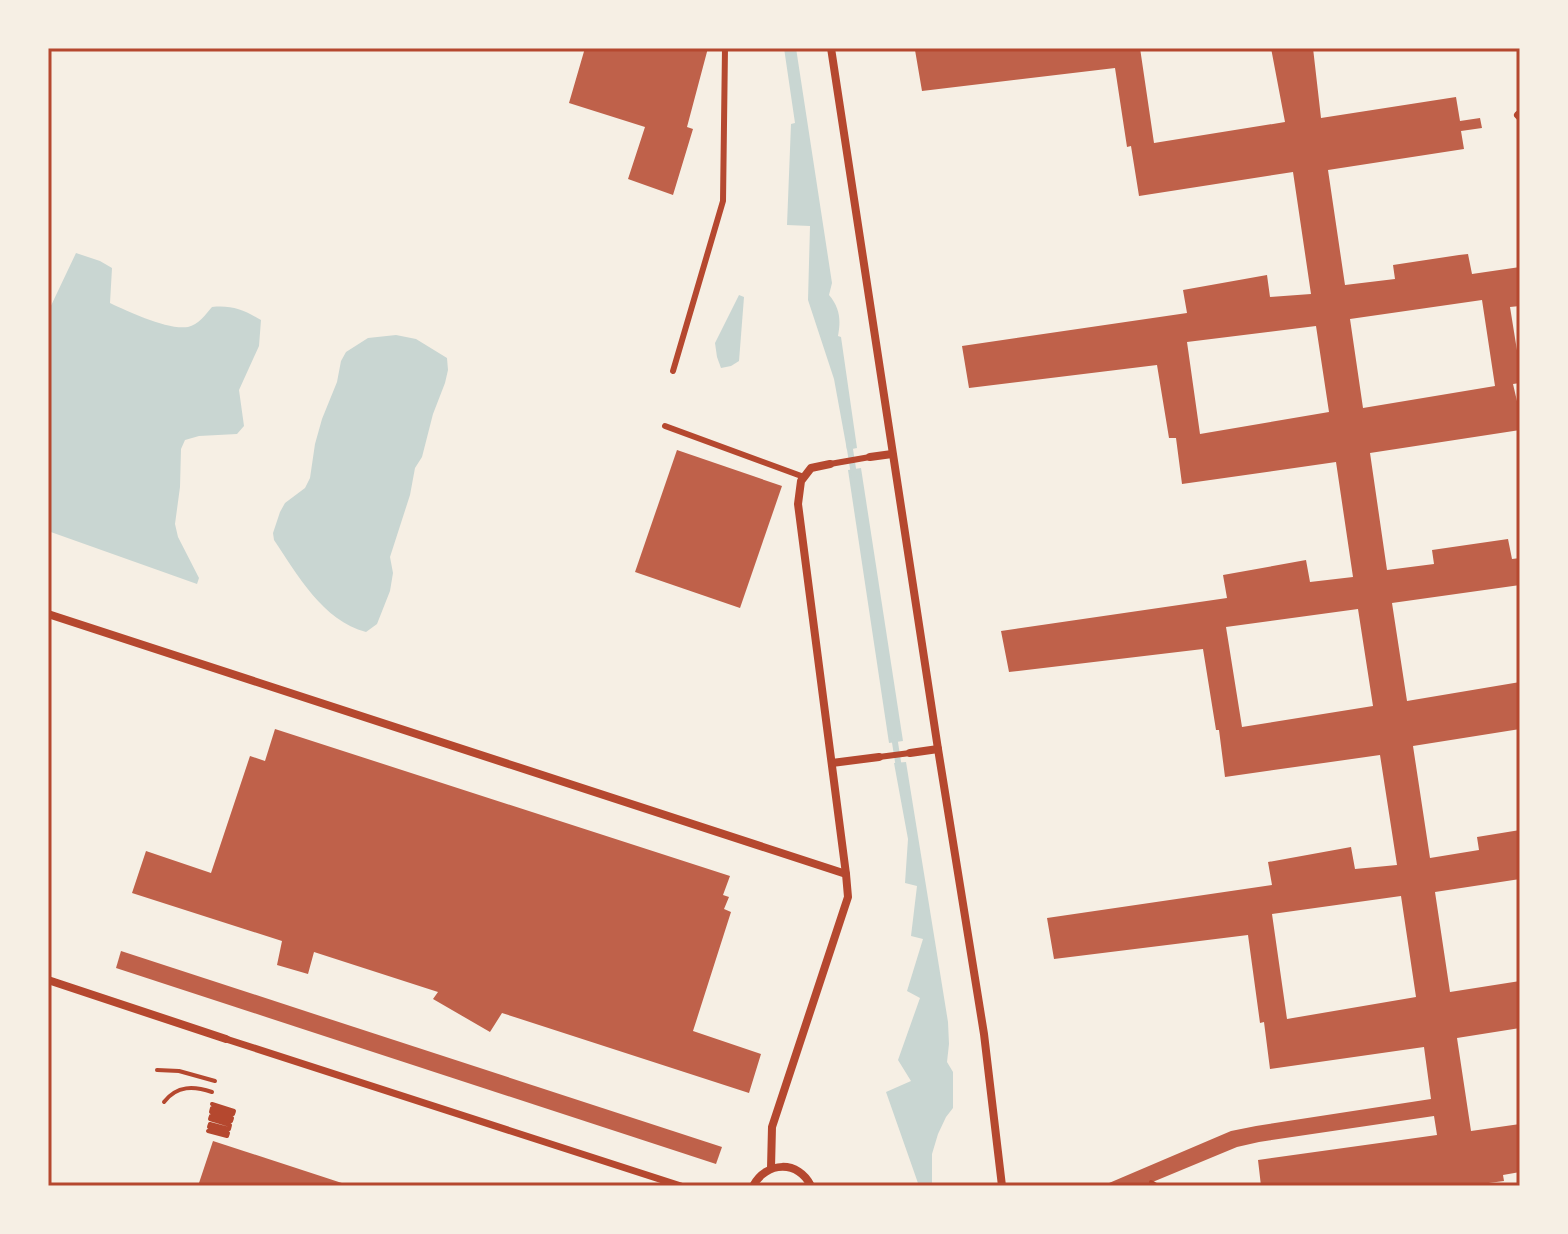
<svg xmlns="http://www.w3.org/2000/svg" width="1568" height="1234" font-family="'Source Sans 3',sans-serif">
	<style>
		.water { fill: #c9d6d2 }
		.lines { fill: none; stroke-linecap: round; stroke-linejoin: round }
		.stream { stroke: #c9d6d2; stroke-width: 6 }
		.building { fill: #bf614a; fill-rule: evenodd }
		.path { stroke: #b5482f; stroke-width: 4 }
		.service { stroke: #b5482f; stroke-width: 6 }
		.pedestrian { stroke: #b5482f; stroke-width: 7 }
		.minor { stroke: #b5482f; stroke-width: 8 }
		.neatline { fill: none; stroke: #b5482f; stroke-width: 3 }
	</style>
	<rect width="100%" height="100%" fill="#f6efe4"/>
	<g class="water">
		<path d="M784,48H796L832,283L829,295C840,308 841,320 838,336L841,337L857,448L847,450L834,379L808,300L810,226L787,225L791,124L795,123Z"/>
		<path d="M76,253L100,261L112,268L110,303C129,312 167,330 188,327C198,325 206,314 212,307C232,305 244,310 261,320L259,346L239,390L244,426L237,434L199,436L185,440L181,449L180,487L175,524L178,537L199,578L197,584L48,531V312Z"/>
		<path d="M739,295L744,297L739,361L731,366L721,368L717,357L715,343Z"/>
		<path d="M396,335L416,339L447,358L448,370L445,383L433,414L422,457L415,468L410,495L390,557L393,573L390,591L377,624L366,632C323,621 297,574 274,540L273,533L280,512L285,503L305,488L310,478L315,444L322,419L337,382L341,361L346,352L368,338Z"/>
		<path d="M861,468L903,741L889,743L848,470Z"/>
		<path d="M906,762L948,1022L949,1044L947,1062L953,1072V1108L946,1117L938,1134L932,1154V1186H919L886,1092L911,1081L898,1060L920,998L907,991L923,939L911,936L917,886L905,883L908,839L894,763Z"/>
	</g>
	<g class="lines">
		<g class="stream">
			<path d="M849,443L854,475"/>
			<path d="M894,736L899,768"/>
		</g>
	</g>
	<g class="building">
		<path d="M585,48H708L687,127L693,129L673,195L628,179L645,127L569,103Z"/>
		<path d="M925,48H1140L1154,143L1285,122L1271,48H1313L1321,118L1456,97L1460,121L1480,118L1482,128L1461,131L1464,149L1328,170L1345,285L1395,279L1393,265L1459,255L1468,254L1472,274L1520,267V306L1510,307L1520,369V383L1513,384L1520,414V430L1370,453L1387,570L1434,564L1432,550L1508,539L1512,559L1520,558V585L1392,603L1407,701L1520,682V729L1413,746L1430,858L1479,850L1477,837L1520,830V879L1435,892L1450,992L1520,981V1028L1457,1038L1471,1131L1520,1124V1172L1503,1175L1504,1181L1481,1184L1482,1186H1434V1184L1419,1186H1261L1258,1160L1437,1135L1434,1116L1259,1142L1237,1147L1143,1186H1102L1231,1131L1256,1126L1431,1099L1424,1047L1270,1069L1264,1022L1260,1023L1248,935L1054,959L1047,918L1272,885L1268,862L1351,847L1355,869L1397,865L1380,755L1225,777L1219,730H1216L1203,649L1009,672L1001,631L1227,598L1223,575L1306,560L1310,582L1353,577L1336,462L1182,484L1176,438H1169L1157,365L969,388L962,346L1187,313L1183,290L1267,275L1270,297L1311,294L1293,172L1139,196L1131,146L1127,147L1115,68L922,91L915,50ZM1482,300L1495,386L1363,408L1350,319ZM1316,326L1329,412L1200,434L1187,342ZM1358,609L1373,706L1242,727L1226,627ZM1401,896L1416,997L1287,1019L1272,914Z"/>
		<path d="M677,450L782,486L740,608L635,572Z"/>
		<path d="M275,729L730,876L723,895L729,897L724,909L731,912L693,1031L761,1054L749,1093L502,1013L490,1032L433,999L438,992L314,952L308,974L277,965L282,941L132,893L146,851L211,873L250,756L265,761Z"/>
		<path d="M121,951L722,1147L716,1164L116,968Z"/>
		<path d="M213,1141L348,1185V1186H198Z"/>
	</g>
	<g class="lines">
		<g class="path">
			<path d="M157,1070L179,1071L215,1081"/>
			<path d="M164,1102C177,1085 194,1086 212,1092"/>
			<path d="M208,1131L227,1136L228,1133L209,1127L210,1124L229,1129L230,1125L210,1119L211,1116L231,1121L232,1118L211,1112L212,1108L233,1114L234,1111L212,1104"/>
			<path d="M1151,1182L1158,1186"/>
		</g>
		<g class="service">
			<path d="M673,371L723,201L725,48"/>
			<path d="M665,426L804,477"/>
			<path d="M830,464L870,457"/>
			<path d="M879,757L910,753"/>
		</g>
		<path class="pedestrian" d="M226,1039L681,1186"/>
		<g class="minor">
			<path d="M831,48L938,749L984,1034L1002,1186"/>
			<path d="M1518,115L1520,117"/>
			<path d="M870,457L892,454"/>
			<path d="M830,464L811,468L801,481L798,504L846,874"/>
			<path d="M48,614L846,874L848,897L772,1127L771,1168"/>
			<path d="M910,753L938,749"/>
			<path d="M832,763L879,757"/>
			<path d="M48,980L226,1039"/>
			<path d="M753,1186C766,1161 799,1160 811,1186"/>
		</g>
	</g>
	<rect width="1568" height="1234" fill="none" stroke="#f6efe4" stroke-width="100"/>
	<rect x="50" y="50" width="1468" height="1134" class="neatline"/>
</svg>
